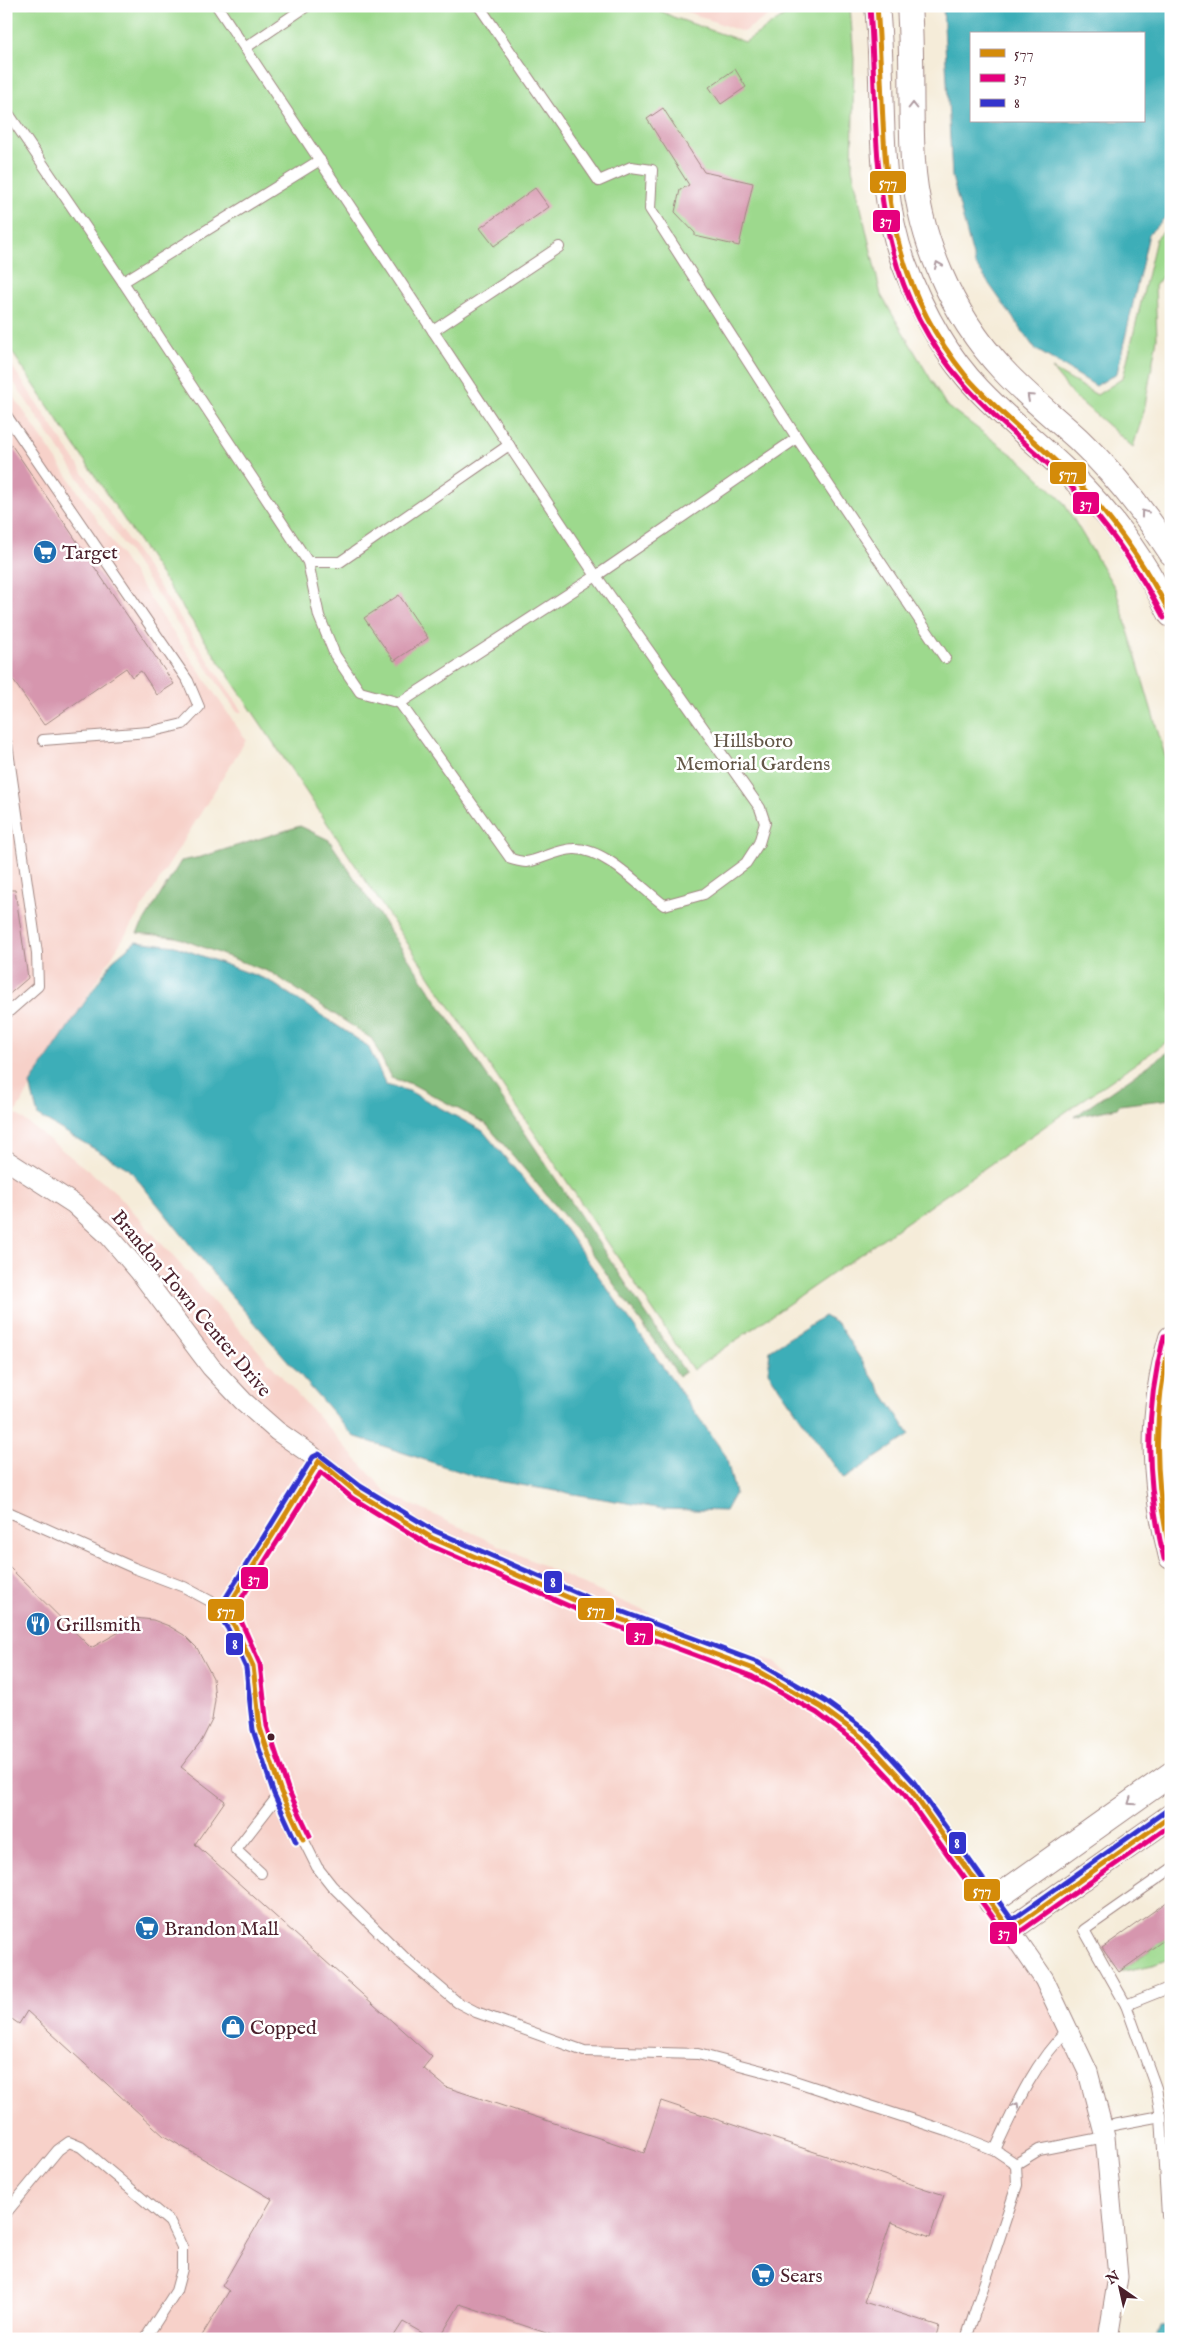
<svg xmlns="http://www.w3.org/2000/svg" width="1177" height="2345" font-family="'IM FELL English',serif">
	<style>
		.built { fill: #f7d1c9 }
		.green { fill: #9dd98d; stroke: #747c5c }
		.forest { fill: #7eb978; stroke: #646c52 }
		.water { fill: #3eaeb8; stroke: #446672; fill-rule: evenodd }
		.building { fill: #d696ae }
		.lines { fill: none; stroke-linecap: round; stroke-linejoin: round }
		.service-casing { stroke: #a08682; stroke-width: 12 }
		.minor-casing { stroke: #a08682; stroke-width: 21 }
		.tertiary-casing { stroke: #a08682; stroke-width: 26 }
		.service { stroke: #fff; stroke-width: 10 }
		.minor { stroke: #fff; stroke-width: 19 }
		.tertiary { stroke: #fff; stroke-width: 24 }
		.bus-1-casing { stroke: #fff; stroke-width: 9 }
		.bus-2-casing { stroke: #fff; stroke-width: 9 }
		.bus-3-casing { stroke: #fff; stroke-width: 9 }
		.bus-1 { stroke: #d48b09; stroke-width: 5 }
		.bus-2 { stroke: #e5007d; stroke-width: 5 }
		.bus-3 { stroke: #33c; stroke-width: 5 }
		.oneway { stroke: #ae9aa0 }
		.bus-dot { fill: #4a1f2b; stroke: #fff; stroke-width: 2 }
		.labels { text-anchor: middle; stroke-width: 5; stroke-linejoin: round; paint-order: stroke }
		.poi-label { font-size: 20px; fill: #4a1f2b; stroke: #fff; text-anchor: start }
		.park-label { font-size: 20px; fill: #635748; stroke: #fff }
		.street-label { font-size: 20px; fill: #4a1f2b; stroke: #fff }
		.line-badge { stroke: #fff; stroke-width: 2 }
		.badge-label { font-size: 14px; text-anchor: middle; font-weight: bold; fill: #fff }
	</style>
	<rect width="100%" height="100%" fill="#fff"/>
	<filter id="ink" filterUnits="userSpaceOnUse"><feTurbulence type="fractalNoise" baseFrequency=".02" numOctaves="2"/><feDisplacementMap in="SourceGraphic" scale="10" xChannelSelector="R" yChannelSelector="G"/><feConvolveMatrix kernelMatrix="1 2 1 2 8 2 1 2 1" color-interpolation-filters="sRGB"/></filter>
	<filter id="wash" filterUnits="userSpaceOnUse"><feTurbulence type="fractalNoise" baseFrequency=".0096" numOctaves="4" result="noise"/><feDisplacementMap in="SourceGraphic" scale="20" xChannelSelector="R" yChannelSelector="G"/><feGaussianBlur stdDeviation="1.12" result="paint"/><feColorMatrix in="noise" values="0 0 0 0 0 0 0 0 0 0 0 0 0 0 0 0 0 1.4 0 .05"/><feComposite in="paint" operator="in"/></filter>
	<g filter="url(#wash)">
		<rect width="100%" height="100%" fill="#f5ecd9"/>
		<g class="built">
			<path d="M671,6H783L743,32Z"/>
			<path d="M6,357L243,712H237L6,371Z"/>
			<path d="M6,385L246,740L15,1113L113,1190L387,1493L591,1588L717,1642L776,1662L958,1856L1012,1928L1088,2072L1114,2110L1111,2185L1115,2339H6Z"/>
		</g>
		<g class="green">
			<path d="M6,6H651L673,17L745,42L799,6H850L854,59L852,168L881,295L946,405L1021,461L1062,500L1116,590L1171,776V1039L693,1370L6,343Z"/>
			<path d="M1171,224V265L1155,286L1157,338L1144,411L1133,447L1074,396L1052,369L1097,395L1123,378L1156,239Z"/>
			<path d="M1171,1935V1958L1153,1965L1119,1972Z"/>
		</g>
		<g class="forest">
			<path d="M300,826L329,840L685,1372L679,1376L572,1225L486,1124L412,1084L391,1078L372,1039L272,973L176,937L137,933L181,861L201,857Z"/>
			<path d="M1171,1050V1099L1119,1105L1117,1108L1074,1117Z"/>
		</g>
		<g class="water">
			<path d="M943,6H1171V212L1149,234L1117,373L1096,386L1035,349L975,264L952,177ZM971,34H1143V121H971Z"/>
			<path d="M136,941L175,946L268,980L368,1046L386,1085L409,1091L483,1131L566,1230L726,1456L735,1493L725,1511L663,1509L479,1478L353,1436L228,1292L129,1169L38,1116L30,1084L113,960Z"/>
			<path d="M824,1316L838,1324L910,1435L844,1479L768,1372L770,1350Z"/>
			<path d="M1171,2325V2339H1156L1160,2326Z"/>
		</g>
		<g id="blocks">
			<g class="building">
				<path d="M735,69L746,87L721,104L709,87Z"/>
				<path d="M663,108L704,172L753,183L739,246L695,236V233L675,212L680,190L689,185L647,119Z"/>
				<path d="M535,188L549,207L494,246L480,228Z"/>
				<path d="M6,437L174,684L157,695L141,671L132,677L126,668L44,725L6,670Z"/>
				<path d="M399,595L428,638L394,661L364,618Z"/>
				<path d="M6,890H15L28,978L6,997Z"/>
				<path d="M6,1564L91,1648L121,1631L118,1620L134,1618L153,1620L169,1626L184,1635L197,1648L213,1678L215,1700L212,1720L202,1740L181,1767L225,1801L195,1844L432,2057L423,2068L446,2087L644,2153L661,2101L944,2195L930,2237L891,2222L864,2302L939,2326L935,2339H564L460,2304L439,2339H433L403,2322L392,2339H200L229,2291L222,2286L272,2199L164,2136L27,2011L19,2024L6,2015Z"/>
				<path d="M1171,1899V1935L1119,1972L1102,1948Z"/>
			</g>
		</g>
	</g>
	<g filter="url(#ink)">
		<use href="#blocks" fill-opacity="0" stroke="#a08682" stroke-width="1"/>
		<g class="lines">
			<g class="service-casing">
				<g id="service">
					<path d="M217,6L596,576L760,808L765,823L759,843L746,863L704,894L664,905C640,887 605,848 574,849C558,849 538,861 526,862C521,862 515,860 511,859L400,703"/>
					<path d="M479,6L599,181L631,167L652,170L650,209L797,438L945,658"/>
					<path d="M245,48L307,6"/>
					<path d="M6,110L123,282L308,562L319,616L335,655L360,692L400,703L596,576L797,438"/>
					<path d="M123,282L320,160"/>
					<path d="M433,331L559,247"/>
					<path d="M6,415L188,681L199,707L183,724L149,732L43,740"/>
					<path d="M308,562H340L509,445"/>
					<path d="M6,1014L38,986L37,953L7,744"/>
					<path d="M6,1511L134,1568L184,1587L210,1601L224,1613L234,1625L253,1666L260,1728L287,1807L317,1867L332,1886L404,1957L457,2002L476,2012L584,2051L698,2054L770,2073L947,2131L995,2150L1016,2164L1017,2185L966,2339"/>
					<path d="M224,1613L319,1461"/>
					<path d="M261,1873L236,1850L281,1792"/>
					<path d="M1126,2005L1084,1930L1171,1869"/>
					<path d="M1161,2116L1167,2216L1171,2223"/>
					<path d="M1103,2127L1161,2116L1156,2088L1126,2005L1171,1987"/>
					<path d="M995,2150C1014,2109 1035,2061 1068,2030"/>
					<path d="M1016,2164L1039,2150L1105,2137"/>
					<path d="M6,2213L58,2150L69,2142L81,2147L170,2222L182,2247V2269L176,2291L145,2339"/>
				</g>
			</g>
			<g class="minor-casing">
				<path id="minor" d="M6,1160L74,1204L109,1236L139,1271L211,1367L243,1401L277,1431L310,1454L356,1492L432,1538L604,1613L754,1669L821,1707L863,1738L891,1767L908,1786L991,1902L1044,1979L1088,2072L1105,2137L1118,2277L1108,2339"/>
			</g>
			<g class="tertiary-casing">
				<g id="tertiary">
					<path d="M877,6C886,93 874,181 904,264C921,309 945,355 979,390C1012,425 1050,453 1083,488C1118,524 1149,570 1171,615"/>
					<path d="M909,6C913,58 910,110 913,161C918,237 951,314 1003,370C1026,395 1053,416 1078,439C1114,473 1144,511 1171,553"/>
					<path d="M1171,1338C1149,1413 1152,1482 1171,1557"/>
					<path d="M991,1902L1171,1774"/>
					<path d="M1010,1930L1171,1816"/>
				</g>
			</g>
			<use href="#service" class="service"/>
			<use href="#minor" class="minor"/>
			<use href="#tertiary" class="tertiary"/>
			<g class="bus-1-casing">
				<g id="bus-1">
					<path d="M877,6C888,144 871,260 966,376C997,412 1036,441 1070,475C1111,515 1144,563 1171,615"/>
					<path d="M1171,1339C1152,1413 1154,1482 1171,1556"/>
					<path d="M303,1839L281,1792L260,1728L253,1666L234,1625L224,1613L319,1461L356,1492L432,1538L604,1613L754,1669L821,1707L863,1738L908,1786L1010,1930L1171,1816"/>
				</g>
			</g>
			<g class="bus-2-casing">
				<g id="bus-2">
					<path d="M870,7C880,144 864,269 962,382C994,419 1032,448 1066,481C1106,522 1138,568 1164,618"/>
					<path d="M1164,1559C1146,1480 1144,1414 1164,1336"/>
					<path d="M310,1836L288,1789L267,1726L260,1664L241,1621L233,1612L321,1472L352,1498L429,1545L601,1620L751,1676L817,1713L858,1744L902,1791L1007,1937L1014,1936L1171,1825"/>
				</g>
			</g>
			<g class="bus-3-casing">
				<path id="bus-3" d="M296,1842L274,1794L253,1730L246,1668L228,1629L217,1612L313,1457L319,1454L360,1486L435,1531L607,1606L757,1662L825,1701L868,1732L913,1781L1012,1920L1167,1810"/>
			</g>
			<use href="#bus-1" class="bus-1"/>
			<use href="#bus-2" class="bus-2"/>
			<use href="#bus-3" class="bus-3"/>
		</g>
		<defs><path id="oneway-chevron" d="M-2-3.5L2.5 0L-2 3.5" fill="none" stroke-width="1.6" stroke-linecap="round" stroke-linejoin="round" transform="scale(1.25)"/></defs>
		<g class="oneway">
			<use href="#oneway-chevron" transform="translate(913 106) rotate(-90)"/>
			<use href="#oneway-chevron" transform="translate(938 265) rotate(-113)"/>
			<use href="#oneway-chevron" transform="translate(1030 397) rotate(-138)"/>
			<use href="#oneway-chevron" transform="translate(1144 513) rotate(-126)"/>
			<use href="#oneway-chevron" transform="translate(1131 1802) rotate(145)"/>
			<use href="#oneway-chevron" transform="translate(1016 2106) rotate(-61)"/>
		</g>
	</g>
	<defs>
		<g id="supermarket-disc" transform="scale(1.25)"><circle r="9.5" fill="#1f6fb2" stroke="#fff"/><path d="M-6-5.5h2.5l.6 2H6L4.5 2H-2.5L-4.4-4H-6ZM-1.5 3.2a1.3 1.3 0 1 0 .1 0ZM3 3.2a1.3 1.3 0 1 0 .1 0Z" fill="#fff"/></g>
		<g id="restaurant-disc" transform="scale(1.25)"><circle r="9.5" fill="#1f6fb2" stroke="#fff"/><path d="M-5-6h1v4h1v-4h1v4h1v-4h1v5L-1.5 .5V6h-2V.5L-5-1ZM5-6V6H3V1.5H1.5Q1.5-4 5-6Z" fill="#fff"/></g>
		<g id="shop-disc" transform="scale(1.25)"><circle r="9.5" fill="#1f6fb2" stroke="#fff"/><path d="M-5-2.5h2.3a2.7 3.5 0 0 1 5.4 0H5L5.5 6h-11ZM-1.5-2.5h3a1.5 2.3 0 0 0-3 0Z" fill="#fff"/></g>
	</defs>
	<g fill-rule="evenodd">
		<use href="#supermarket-disc" x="45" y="552"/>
		<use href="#restaurant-disc" x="38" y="1624"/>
		<use href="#supermarket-disc" x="147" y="1928"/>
		<use href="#shop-disc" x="233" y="2027"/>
		<use href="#supermarket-disc" x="763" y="2275"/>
	</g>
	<circle class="bus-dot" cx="271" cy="1737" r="4.5"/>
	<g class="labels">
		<g class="poi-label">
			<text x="62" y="559">Target</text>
			<text x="56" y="1631">Grillsmith</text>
			<text x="164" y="1935">Brandon Mall</text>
			<text x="250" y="2034">Copped</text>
			<text x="780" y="2282">Sears</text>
		</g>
		<g class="park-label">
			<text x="753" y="747">Hillsboro<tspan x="753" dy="23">Memorial Gardens</tspan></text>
		</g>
		<g class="street-label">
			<text transform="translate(192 1303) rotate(50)" y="7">Brandon Town Center Drive</text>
		</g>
	</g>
	<g class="line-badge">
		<rect x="869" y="170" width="38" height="24" rx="5" fill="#d48b09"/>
		<rect x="872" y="209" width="29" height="24" rx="5" fill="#e5007d"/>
		<rect x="1049" y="461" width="38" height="24" rx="5" fill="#d48b09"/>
		<rect x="1072" y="491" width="28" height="24" rx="5" fill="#e5007d"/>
		<rect x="240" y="1566" width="29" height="24" rx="5" fill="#e5007d"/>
		<rect x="543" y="1570" width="20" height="24" rx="5" fill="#33c"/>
		<rect x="577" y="1597" width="38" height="24" rx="5" fill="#d48b09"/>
		<rect x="207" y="1598" width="38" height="24" rx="5" fill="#d48b09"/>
		<rect x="625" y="1622" width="29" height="24" rx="5" fill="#e5007d"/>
		<rect x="225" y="1632" width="19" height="24" rx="5" fill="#33c"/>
		<rect x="948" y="1831" width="19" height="24" rx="5" fill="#33c"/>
		<rect x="963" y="1878" width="38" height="24" rx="5" fill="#d48b09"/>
		<rect x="989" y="1921" width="29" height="24" rx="5" fill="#e5007d"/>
	</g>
	<g class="badge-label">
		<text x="888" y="187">577</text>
		<text x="886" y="225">37</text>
		<text x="1068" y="478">577</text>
		<text x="1086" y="508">37</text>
		<text x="254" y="1583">37</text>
		<text x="553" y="1587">8</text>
		<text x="596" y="1614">577</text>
		<text x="226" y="1615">577</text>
		<text x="640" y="1639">37</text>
		<text x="235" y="1649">8</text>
		<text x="957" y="1848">8</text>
		<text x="982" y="1895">577</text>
		<text x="1004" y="1937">37</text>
	</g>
	<rect width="1177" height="2345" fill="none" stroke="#fff" stroke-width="25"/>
	<rect x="970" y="32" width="175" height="90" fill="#ffffff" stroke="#b7a5aa"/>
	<rect x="980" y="49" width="25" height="8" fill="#d48b09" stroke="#b7a5aa"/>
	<text x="1014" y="58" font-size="15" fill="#4a1f2b">577</text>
	<rect x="980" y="74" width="25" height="8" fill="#e5007d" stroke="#b7a5aa"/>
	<text x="1014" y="82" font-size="15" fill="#4a1f2b">37</text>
	<rect x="980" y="99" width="25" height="8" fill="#3333cc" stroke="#b7a5aa"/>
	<text x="1014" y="108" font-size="15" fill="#4a1f2b">8</text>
	<g transform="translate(1120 2288) rotate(326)" stroke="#ffffff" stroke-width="4" paint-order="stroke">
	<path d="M0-4L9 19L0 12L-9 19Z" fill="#4a1f2b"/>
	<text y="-8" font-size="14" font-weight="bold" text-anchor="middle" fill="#4a1f2b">N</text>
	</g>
</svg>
